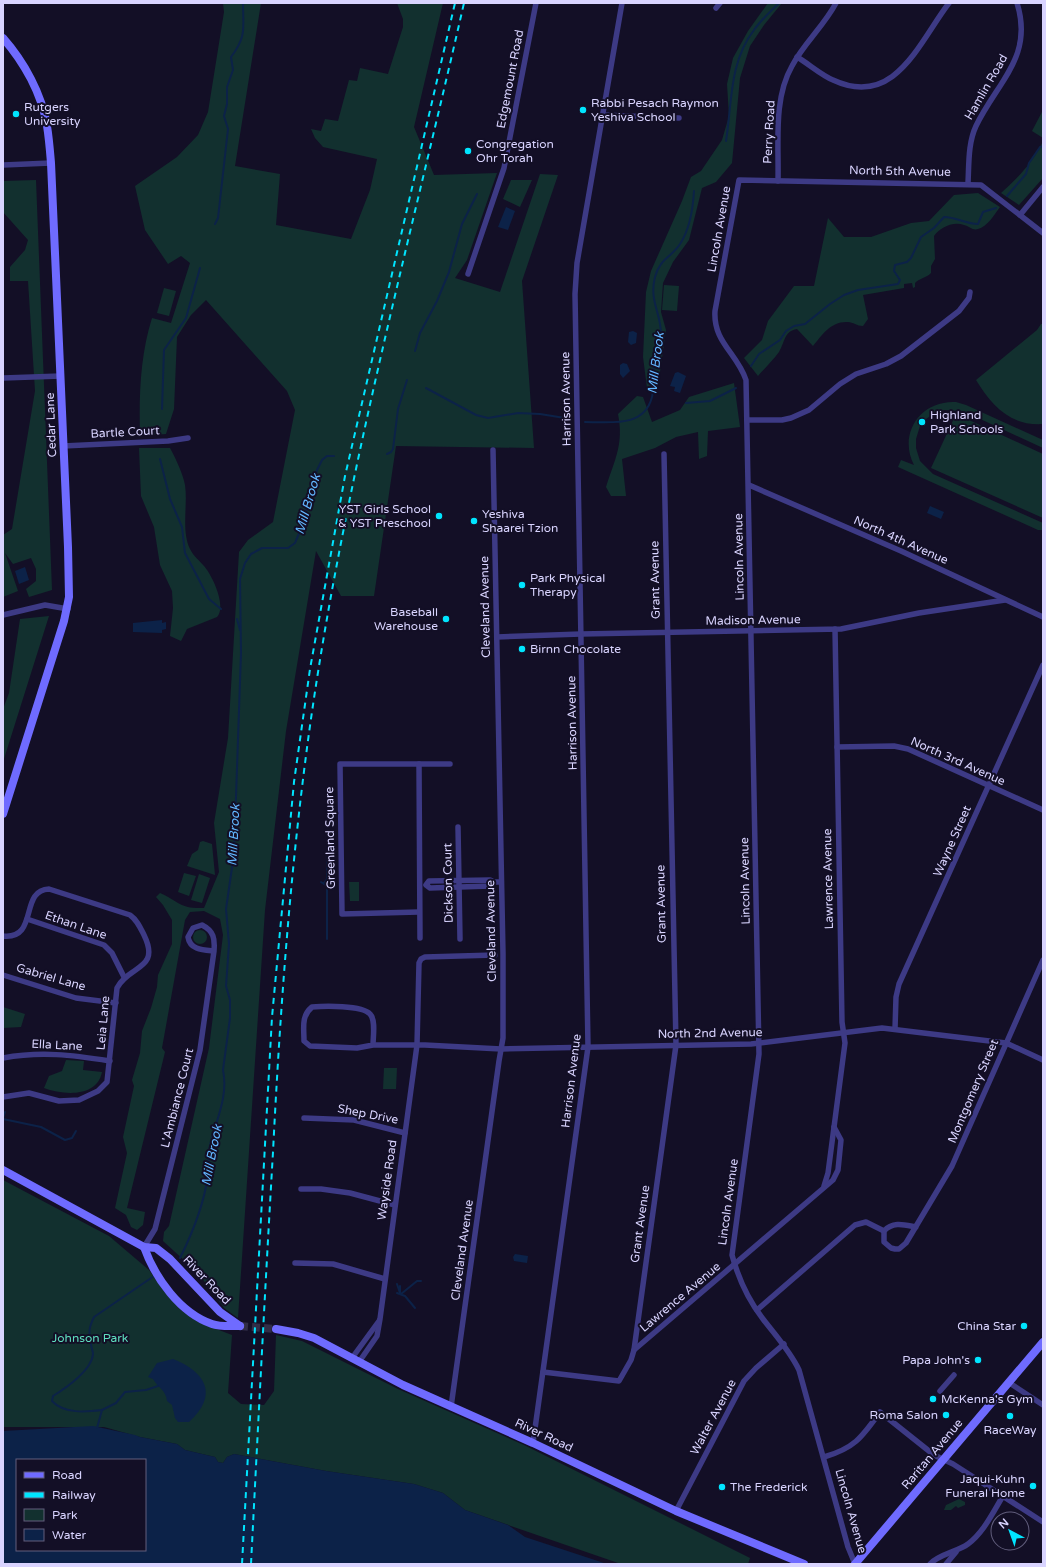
<svg xmlns="http://www.w3.org/2000/svg" width="1046" height="1567" font-family="'Varela Round',sans-serif">
	<style>
		.green { fill: #12302f }
		.water { fill: #0c2248; fill-rule: evenodd }
		.lines { fill: none; stroke-linecap: round; stroke-linejoin: round }
		.stream { stroke: #0c2248; stroke-width: 2 }
		.secondary-tunnel { stroke: #312d47; stroke-width: 8; stroke-dasharray: 8 4; stroke-linecap: butt }
		.street { stroke: #3d3a85; stroke-width: 5.5 }
		.secondary { stroke: #6f6bff; stroke-width: 8 }
		.rail { stroke: #00e5ff; stroke-width: 2; stroke-dasharray: 6 5; stroke-linecap: butt }
		.poi-dot { fill: #00e5ff; stroke: #130f26; stroke-width: 1.5 }
		.labels { text-anchor: middle; stroke-width: 4; stroke-linejoin: round; paint-order: stroke }
		.street-label { font-size: 12px; fill: #d9d4ff; stroke: #130f26 }
		.poi-label { font-size: 12px; fill: #d9d4ff; stroke: #130f26; text-anchor: start }
		.park-label { font-size: 12px; fill: #5fe0c0; stroke: #130f26 }
		.water-label { font-size: 13px; font-style: italic; fill: #62b6ff; stroke: #130f26 }
	</style>
	<rect width="100%" height="100%" fill="#130f26"/>
	<g class="green">
		<path d="M223,3H261L235,166L280,174L276,225L351,239L370,190L377,159L323,147L315,138L311,129L321,131L325,119L338,121L349,80L357,81L360,68L388,74L403,27V19L397,3H443L414,127L434,175L497,173L467,260L455,278L500,292L540,174L558,175L522,281L534,448L396,446L374,596H341L316,551L286,731L265,910L238,1318L224,1308L198,1273L163,1241L164,1232L169,1226L209,1048L223,935L220,919L204,911L190,912L185,920L162,1048L165,1052L127,1208L145,1212L143,1225L137,1230L131,1227L126,1215L115,1208L127,1153L123,1137L134,1086L132,1080L140,1053L142,1031L151,1008L157,987L158,975L172,944V920L163,905L156,897L160,893C180,902 180,909 204,908L219,872L214,823L228,738L239,552L248,540L273,522L295,410L287,391L206,300L191,315L177,337L174,409L166,434L140,436C139,396 140,356 152,318L171,323L190,263L181,256L168,264L145,230L135,186L177,157L198,135L208,112L224,12Z"/>
		<path d="M768,3H782L764,25L750,46L740,78L732,163L716,182L702,188L689,240L673,262L663,283L661,312L666,330L658,386L647,388L643,357L646,292L651,271L682,201L691,177L701,171L722,140L729,116L727,84L733,58L748,31Z"/>
		<path d="M1043,110V138L1032,131Z"/>
		<path d="M1043,141V178L1019,205L1001,193C1018,178 1034,161 1043,141Z"/>
		<path d="M36,180L52,590L29,597L26,589L36,581V569L31,558L13,564L5,553L18,591L3,597V535L12,529L35,391L28,281H10V267L25,250L28,240L3,212V181Z"/>
		<path d="M511,180H532L520,207L503,199Z"/>
		<path d="M978,193L1000,207C995,214 987,227 978,229C973,231 969,226 964,225C952,221 940,228 934,236L935,259L931,266V273C926,278 920,278 915,283V287L913,288L912,283L904,284V288L863,295L868,319L863,326C857,326 853,322 848,322C831,321 822,335 813,346L797,329C784,331 785,342 779,352C773,360 765,368 758,376L744,358L762,340L768,321L794,286H814L828,218L844,237H871L911,223L929,221L954,195Z"/>
		<path d="M664,285L679,286L677,311L662,310Z"/>
		<path d="M164,288L176,291L169,316L157,313Z"/>
		<path d="M1041,324H1043V424C1010,426 992,406 976,380L1037,330Z"/>
		<path d="M734,383L740,427L708,431L707,456L699,459L698,432L676,437L655,448L622,459L626,496H611L606,487C615,459 624,444 618,414L637,396L643,397L652,422L680,410L689,397Z"/>
		<path d="M956,402L966,405L1043,440V448L963,411L944,410L933,414L926,419L920,426L916,439V448L920,461L933,474L1043,523V530H1038L898,467L901,460L914,465C898,434 920,400 956,402Z"/>
		<path d="M956,414L1043,454V518L931,468Z"/>
		<path d="M139,448H170C175,457 183,474 185,485C188,505 181,530 190,549C194,557 199,560 204,566C212,575 227,606 217,617L187,629L181,641L170,636L173,608L172,591L160,565L154,527L141,496Z"/>
		<path d="M49,616L3,762V709L9,693L20,619Z"/>
		<path d="M203,841L212,844L215,875L187,866L192,854L198,850L200,842Z"/>
		<path d="M184,873L196,876L189,896L178,892Z"/>
		<path d="M199,874L210,878L202,903L191,900Z"/>
		<path d="M349,882H359V901H350Z"/>
		<circle cx="200" cy="937" r="7"/>
		<path d="M3,1007L25,1014L21,1027L3,1028Z"/>
		<path d="M66,1060L84,1061L83,1070L102,1072C97,1098 63,1095 44,1088L49,1076L62,1071Z"/>
		<path d="M384,1068H397L396,1089H383Z"/>
		<path d="M3,1180L109,1236L149,1270L166,1294L182,1311L198,1322L232,1335L228,1393L241,1404L264,1405L274,1391L276,1335L302,1341L398,1389L524,1445L750,1558L748,1564H621L465,1510L443,1493L414,1484L326,1471L234,1454L227,1457L223,1463L218,1462L215,1457L185,1450L177,1444L140,1437L104,1427H3Z"/>
		<path d="M959,1499L965,1502V1505L958,1508L956,1506L951,1510H944L946,1505Z"/>
	</g>
	<g class="water">
		<path d="M506,207L515,211L508,230L498,227Z"/>
		<path d="M633,331L637,333L636,343L631,345L628,342L629,332Z"/>
		<path d="M623,363L627,364L630,371L623,378L620,374V365Z"/>
		<path d="M678,372L686,376L680,393L674,391L675,387L670,386L675,373Z"/>
		<path d="M930,506L944,512L941,519L927,513Z"/>
		<path d="M25,567L29,580L19,584L15,571Z"/>
		<path d="M162,620V623L166,622V629L162,630V633L133,632V623Z"/>
		<path d="M515,1254L528,1256L527,1263L514,1261L513,1257Z"/>
		<path d="M173,1359C206,1372 219,1395 189,1422H178L175,1418L172,1405L167,1401C166,1390 158,1388 153,1379L148,1377L157,1363Z"/>
		<path d="M93,1426L135,1435L140,1437L177,1444L185,1450L215,1457L218,1462L223,1463L227,1457L234,1454L326,1471L414,1484L443,1493L465,1510L508,1525L525,1537L607,1564H3V1431ZM17,1460H145V1550H17Z"/>
	</g>
	<g class="lines">
		<g class="stream">
			<path d="M726,141C732,104 729,62 754,30C761,20 770,12 779,3"/>
			<path d="M1007,196L1026,174L1029,163L1040,147L1043,146"/>
			<path d="M215,224L218,218L228,129L224,116L227,104V87L233,70L231,57C247,36 243,28 243,3"/>
			<path d="M415,351L420,333L437,301L449,272L462,224L477,194"/>
			<path d="M751,366L759,354L780,340L786,331L794,326L805,324L830,304L844,295L858,290L898,284L900,280L894,271L895,265L907,262L911,258L921,237L934,228L944,217C956,217 966,224 978,224L983,212L996,208"/>
			<path d="M426,388L476,415L488,418L518,413L540,414L571,419"/>
			<path d="M686,403L710,401L736,388"/>
			<path d="M162,409L164,350L186,318L200,268"/>
			<path d="M585,422C611,422 644,428 652,397C654,390 651,382 652,376C654,363 661,346 661,334C661,313 649,301 655,277C660,258 671,258 680,244C690,229 693,208 694,191"/>
			<path d="M387,454L391,452L393,449L398,409L407,380"/>
			<path d="M160,459L170,499L182,527L185,553L209,599L221,609"/>
			<path d="M237,619L240,630"/>
			<path d="M321,882L327,886V939"/>
			<path d="M324,883L327,879L328,844"/>
			<path d="M327,887L333,889"/>
			<path d="M3,1118L5,1112"/>
			<path d="M3,1119L41,1127L65,1140L72,1138L76,1131"/>
			<path d="M180,1258C193,1232 204,1204 208,1175C209,1167 208,1158 209,1150C214,1124 229,1098 223,1070L230,1018V1000L226,986L229,944L226,909L234,854L241,653L240,579L245,563L251,554L262,548H288L295,543L303,524L317,470L322,460L327,456H334"/>
			<path d="M397,1284L400,1293"/>
			<path d="M397,1293L405,1296L415,1308"/>
			<path d="M400,1293V1286"/>
			<path d="M401,1294L417,1281H421"/>
			<path d="M102,1410C86,1412 64,1414 52,1401L53,1396C66,1388 92,1370 93,1354C93,1351 91,1347 91,1344C88,1334 89,1327 94,1317L154,1276"/>
			<path d="M97,1428L102,1410L116,1403L125,1392L146,1390L158,1386"/>
		</g>
		<path class="secondary-tunnel" d="M240,1326L276,1329"/>
		<g class="street">
			<path d="M716,8L720,3"/>
			<path d="M797,57C809,64 821,75 833,80C895,109 919,42 949,3"/>
			<path d="M602,115L679,118"/>
			<path d="M3,165L51,163"/>
			<path d="M778,181C779,144 773,99 792,66C804,43 824,26 836,3"/>
			<path d="M968,183C969,164 968,143 976,126C997,82 1034,57 1017,3"/>
			<path d="M1020,215L1043,187"/>
			<path d="M468,274L504,168L536,3"/>
			<path d="M3,378L61,376"/>
			<path d="M747,420H782L791,418L809,410L840,384L856,374L886,364L901,356L959,311L969,298L970,292"/>
			<path d="M63,446L168,441L188,438"/>
			<path d="M749,485L901,551L1043,617"/>
			<path d="M3,615L45,605L68,609"/>
			<path d="M497,637L581,634L841,629L919,613L1005,600"/>
			<path d="M837,747L894,746L908,749L1043,810"/>
			<path d="M419,764H340L342,914L419,912"/>
			<path d="M458,827L460,939"/>
			<path d="M494,882L490,886L430,888L426,885L429,881L490,880L494,882H501"/>
			<path d="M27,919L104,945L112,953L124,977"/>
			<path d="M3,936C39,940 19,890 49,889L130,915C137,920 140,927 144,935C161,970 129,965 117,988L107,1082L98,1091L79,1100L59,1101L29,1093L3,1097"/>
			<path d="M420,938L419,764H450"/>
			<path d="M3,975L76,998L116,1003"/>
			<path d="M895,1029L896,997L899,984L1043,665"/>
			<path d="M373,1045C373,1037 376,1020 370,1014C362,1005 324,1006 312,1007C301,1016 304,1028 304,1041L310,1046L357,1048L373,1045H425L501,1049L751,1044L882,1028L1006,1043L1043,1060"/>
			<path d="M3,1058C41,1051 72,1055 110,1061"/>
			<path d="M304,1118L354,1120L405,1133"/>
			<path d="M824,1186L828,1173L845,1043L842,1022L835,629"/>
			<path d="M301,1189H321L350,1193L395,1205"/>
			<path d="M916,1227C905,1225 893,1221 884,1231V1242L891,1248L895,1249H899L906,1243L952,1166L1043,960"/>
			<path d="M144,1247L155,1229L200,1050L214,951C215,939 214,931 202,925L193,928L188,937C190,950 203,950 214,951"/>
			<path d="M295,1263L333,1264L385,1279"/>
			<path d="M757,1310L855,1225L866,1222L884,1231"/>
			<path d="M634,1350L676,1045L664,454"/>
			<path d="M352,1358L379,1321"/>
			<path d="M359,1362L377,1336L380,1319L417,1045L419,963L421,959L425,957L495,955"/>
			<path d="M543,1372L619,1381L631,1360L634,1350L833,1180L838,1170L841,1140L834,1127"/>
			<path d="M1008,1382L1043,1405"/>
			<path d="M940,1391L954,1375"/>
			<path d="M451,1407L499,1061L503,1038V954L493,450"/>
			<path d="M533,1443L588,1047L575,294L577,263L622,3"/>
			<path d="M824,1457C855,1448 862,1437 880,1412L934,1455L953,1464L1043,1522"/>
			<path d="M676,1511L744,1381L756,1368L784,1344"/>
			<path d="M855,1564L848,1547L799,1370C790,1351 776,1336 763,1319C749,1301 738,1277 732,1255L759,1054L746,380C737,353 713,342 715,311L739,180L981,185L1043,233"/>
			<path d="M930,1564C939,1554 957,1552 968,1544C984,1532 993,1512 1003,1496"/>
			<path d="M946,1564L956,1552"/>
		</g>
		<g class="secondary">
			<path d="M3,38C24,62 42,94 47,126C49,138 50,151 51,163L68,547L69,597L64,621L3,814"/>
			<path d="M3,1170L144,1247L156,1248L170,1259L220,1312L240,1326"/>
			<path d="M144,1247C155,1278 180,1313 212,1324C220,1327 231,1326 240,1326"/>
			<path d="M276,1329L298,1333L314,1338L403,1385L533,1443L676,1511L804,1564"/>
			<path d="M855,1564L1043,1342"/>
		</g>
		<g class="rail">
			<path d="M242,1564L272,1017L294,782L310,669L345,476L455,3"/>
			<path d="M251,1564C258,1427 265,1289 273,1152C280,1012 290,872 309,733C343,486 409,245 464,3"/>
		</g>
	</g>
	<g class="poi-dot">
		<circle cx="583" cy="110" r="4"/>
		<circle cx="16" cy="114" r="4"/>
		<circle cx="468" cy="151" r="4"/>
		<circle cx="922" cy="422" r="4"/>
		<circle cx="439" cy="516" r="4"/>
		<circle cx="474" cy="521" r="4"/>
		<circle cx="522" cy="585" r="4"/>
		<circle cx="446" cy="619" r="4"/>
		<circle cx="522" cy="649" r="4"/>
		<circle cx="1024" cy="1326" r="4"/>
		<circle cx="978" cy="1360" r="4"/>
		<circle cx="933" cy="1399" r="4"/>
		<circle cx="946" cy="1415" r="4"/>
		<circle cx="1010" cy="1416" r="4"/>
		<circle cx="1033" cy="1486" r="4"/>
		<circle cx="722" cy="1487" r="4"/>
	</g>
	<g class="labels">
		<g class="street-label">
			<text transform="translate(510 79) rotate(-79)" y="4">Edgemount Road</text>
			<text transform="translate(986 87) rotate(-60)" y="4">Hamlin Road</text>
			<text transform="translate(769 132) rotate(-87)" y="4">Perry Road</text>
			<text transform="translate(900 171) rotate(1)" y="4">North 5th Avenue</text>
			<text transform="translate(719 229) rotate(-80)" y="4">Lincoln Avenue</text>
			<text transform="translate(566 399) rotate(-91)" y="4">Harrison Avenue</text>
			<text transform="translate(51 425) rotate(-92)" y="4">Cedar Lane</text>
			<text transform="translate(125 432) rotate(-3)" y="4">Bartle Court</text>
			<text transform="translate(901 540) rotate(24)" y="4">North 4th Avenue</text>
			<text transform="translate(739 557) rotate(-91)" y="4">Lincoln Avenue</text>
			<text transform="translate(655 580) rotate(-91)" y="4">Grant Avenue</text>
			<text transform="translate(485 607) rotate(-91)" y="4">Cleveland Avenue</text>
			<text transform="translate(753 620) rotate(-1)" y="4">Madison Avenue</text>
			<text transform="translate(572 723) rotate(-91)" y="4">Harrison Avenue</text>
			<text transform="translate(958 761) rotate(24)" y="4">North 3rd Avenue</text>
			<text transform="translate(330 838) rotate(-91)" y="4">Greenland Square</text>
			<text transform="translate(952 841) rotate(-66)" y="4">Wayne Street</text>
			<text transform="translate(828 879) rotate(-91)" y="4">Lawrence Avenue</text>
			<text transform="translate(745 881) rotate(-91)" y="4">Lincoln Avenue</text>
			<text transform="translate(448 883) rotate(-91)" y="4">Dickson Court</text>
			<text transform="translate(661 904) rotate(-91)" y="4">Grant Avenue</text>
			<text transform="translate(76 925) rotate(19)" y="4">Ethan Lane</text>
			<text transform="translate(491 931) rotate(-91)" y="4">Cleveland Avenue</text>
			<text transform="translate(51 977) rotate(16)" y="4">Gabriel Lane</text>
			<text transform="translate(103 1023) rotate(-85)" y="4">Leia Lane</text>
			<text transform="translate(710 1033) rotate(-1)" y="4">North 2nd Avenue</text>
			<text transform="translate(57 1045) rotate(3)" y="4">Ella Lane</text>
			<text transform="translate(571 1081) rotate(-83)" y="4">Harrison Avenue</text>
			<text transform="translate(973 1091) rotate(-67)" y="4">Montgomery Street</text>
			<text transform="translate(177 1098) rotate(-76)" y="4">L'Ambiance Court</text>
			<text transform="translate(368 1114) rotate(11)" y="4">Shep Drive</text>
			<text transform="translate(387 1180) rotate(-82)" y="4">Wayside Road</text>
			<text transform="translate(728 1202) rotate(-82)" y="4">Lincoln Avenue</text>
			<text transform="translate(640 1224) rotate(-82)" y="4">Grant Avenue</text>
			<text transform="translate(462 1250) rotate(-82)" y="4">Cleveland Avenue</text>
			<text transform="translate(207 1280) rotate(46)" y="4">River Road</text>
			<text transform="translate(680 1297) rotate(-40)" y="4">Lawrence Avenue</text>
			<text transform="translate(713 1417) rotate(-62)" y="4">Walter Avenue</text>
			<text transform="translate(544 1435) rotate(25)" y="4">River Road</text>
			<text transform="translate(932 1454) rotate(-50)" y="4">Raritan Avenue</text>
			<text transform="translate(851 1511) rotate(74)" y="4">Lincoln Avenue</text>
		</g>
		<g class="poi-label">
			<text x="591" y="107">Rabbi Pesach Raymon<tspan x="591" dy="14">Yeshiva School</tspan></text>
			<text x="24" y="111">Rutgers<tspan x="24" dy="14">University</tspan></text>
			<text x="476" y="148">Congregation<tspan x="476" dy="14">Ohr Torah</tspan></text>
			<text x="930" y="419">Highland<tspan x="930" dy="14">Park Schools</tspan></text>
			<text x="431" y="513" text-anchor="end">YST Girls School<tspan x="431" dy="14">&amp; YST Preschool</tspan></text>
			<text x="482" y="518">Yeshiva<tspan x="482" dy="14">Shaarei Tzion</tspan></text>
			<text x="530" y="582">Park Physical<tspan x="530" dy="14">Therapy</tspan></text>
			<text x="438" y="616" text-anchor="end">Baseball<tspan x="438" dy="14">Warehouse</tspan></text>
			<text x="530" y="653">Birnn Chocolate</text>
			<text x="1016" y="1330" text-anchor="end">China Star</text>
			<text x="970" y="1364" text-anchor="end">Papa John's</text>
			<text x="941" y="1403">McKenna's Gym</text>
			<text x="938" y="1419" text-anchor="end">Roma Salon</text>
			<text x="1010" y="1434" text-anchor="middle">RaceWay</text>
			<text x="1025" y="1483" text-anchor="end">Jaqui-Kuhn<tspan x="1025" dy="14">Funeral Home</tspan></text>
			<text x="730" y="1491">The Frederick</text>
		</g>
		<g class="park-label">
			<text x="90" y="1342">Johnson Park</text>
		</g>
		<g class="water-label">
			<text transform="translate(655 363) rotate(-83)" y="5">Mill Brook</text>
			<text transform="translate(307 504) rotate(-74)" y="5">Mill Brook</text>
			<text transform="translate(233 835) rotate(-87)" y="5">Mill Brook</text>
			<text transform="translate(211 1155) rotate(-79)" y="5">Mill Brook</text>
		</g>
	</g>
	<rect width="1046" height="1567" fill="none" stroke="#d9d4ff" stroke-width="8"/>
	<rect x="16" y="1459" width="130" height="92" fill="#130f26" stroke="#625e7d"/>
	<rect x="24" y="1472" width="20" height="6" fill="#6f6bff" stroke="#625e7d"/>
	<text x="52" y="1479" font-size="12" fill="#d9d4ff">Road</text>
	<rect x="24" y="1492" width="20" height="6" fill="#00e5ff" stroke="#625e7d"/>
	<text x="52" y="1499" font-size="12" fill="#d9d4ff">Railway</text>
	<rect x="24" y="1509" width="20" height="12" fill="#12302f" stroke="#625e7d"/>
	<text x="52" y="1519" font-size="12" fill="#d9d4ff">Park</text>
	<rect x="24" y="1529" width="20" height="12" fill="#0c2248" stroke="#625e7d"/>
	<text x="52" y="1539" font-size="12" fill="#d9d4ff">Water</text>
	<g transform="translate(1010 1531) rotate(319)"><circle r="19" fill="#130f26" stroke="#625e7d"/>
	<path d="M0-3L7 15L0 10L-7 15Z" fill="#00e5ff"/>
	<text y="-6" font-size="11" font-weight="bold" text-anchor="middle" fill="#d9d4ff">N</text>
	</g>
</svg>
